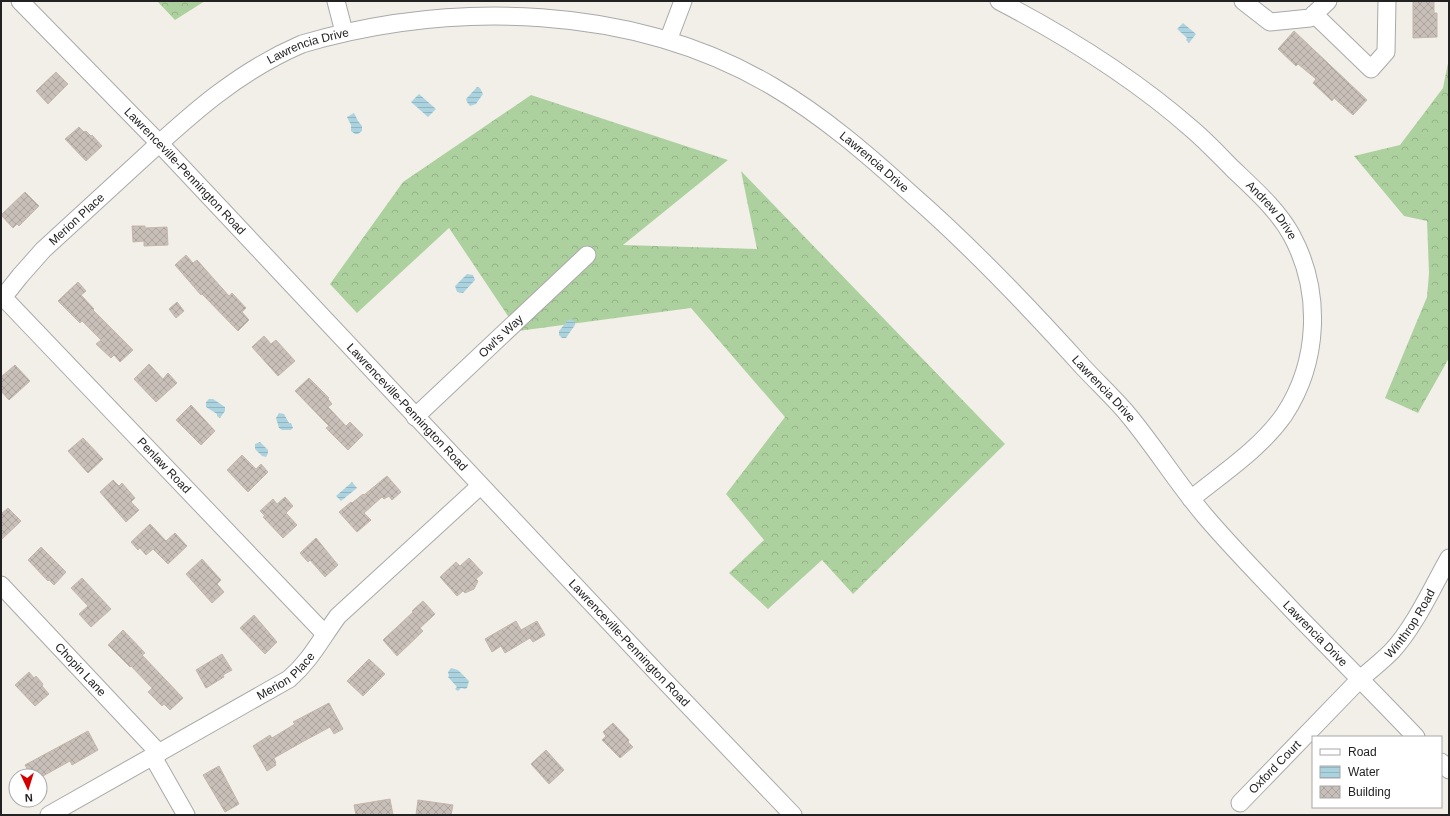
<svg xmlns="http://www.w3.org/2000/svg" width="1450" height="816" font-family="Arial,sans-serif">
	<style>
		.forest { fill: url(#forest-crowns) }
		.water { fill: url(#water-rules) }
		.building { fill: url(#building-cross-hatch); stroke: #c4b6ab }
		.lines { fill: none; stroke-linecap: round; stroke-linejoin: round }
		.minor-casing { stroke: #a9a9a9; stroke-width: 19 }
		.minor { stroke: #fff; stroke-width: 17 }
		.labels { text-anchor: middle; stroke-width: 3; stroke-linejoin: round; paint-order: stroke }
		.street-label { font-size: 12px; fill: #222; stroke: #fff }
	</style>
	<defs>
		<pattern id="forest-crowns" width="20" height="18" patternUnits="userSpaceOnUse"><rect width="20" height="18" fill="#add19e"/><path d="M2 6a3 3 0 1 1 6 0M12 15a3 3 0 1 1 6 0" fill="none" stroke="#95b388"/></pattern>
		<pattern id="water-rules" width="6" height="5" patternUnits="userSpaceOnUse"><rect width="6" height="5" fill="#aad3df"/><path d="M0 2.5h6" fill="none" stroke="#92b5bf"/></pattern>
		<pattern id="building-cross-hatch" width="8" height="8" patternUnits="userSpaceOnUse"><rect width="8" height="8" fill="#c7bfb8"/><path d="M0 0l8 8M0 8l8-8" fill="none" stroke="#aba49e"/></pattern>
	</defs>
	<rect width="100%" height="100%" fill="#f2efe9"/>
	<g class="forest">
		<path d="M157,1H205L175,20Z"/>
		<path d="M1449,58V358L1418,413L1385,398L1427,297L1429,273L1427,221L1404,216L1354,156L1400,145L1443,88Z"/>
		<path d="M531,95L728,160L623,245L757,249L741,171L1005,444L853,594L822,560L768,609L729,573L764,540L726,494L785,417L691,308L518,331L449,228L357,313L330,284L403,182Z"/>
	</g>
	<g class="water">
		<path d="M1183,23L1196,34L1189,43L1186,40L1187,38L1177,29Z"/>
		<path d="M477,87L480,88L483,94L476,104L470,106L467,102L466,99Z"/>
		<path d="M419,94L436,109L428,117L411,102Z"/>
		<path d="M354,113L358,121L362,126V131L358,134H355L351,131V125L347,117Z"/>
		<path d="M467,274L473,275L475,280L463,293L457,292L455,286Z"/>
		<path d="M572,319L575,322V325L566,338H562L559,335V331L568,320Z"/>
		<path d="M209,399H213L225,407V411L220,418L217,416V414L206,407V402Z"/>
		<path d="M279,413L284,414L289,423H291L293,428L291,430H282L279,428L276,418Z"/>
		<path d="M260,442L268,450V453L266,457L262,456L255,449V444Z"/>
		<path d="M352,482L357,488L341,501L336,496Z"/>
		<path d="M451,668L458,670L469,681L467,688L465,689L461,688L458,691L455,689L457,687L448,677L449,676L448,672Z"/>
	</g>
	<g class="building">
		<path d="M1413,1H1434V13H1437V37L1413,38Z"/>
		<path d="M1294,31L1367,100L1353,115L1334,98L1332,101L1313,83L1316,79L1298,64L1296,66L1278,49Z"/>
		<path d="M56,72L68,84L48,104L36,91Z"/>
		<path d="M79,127L84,132L86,131L91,136L92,135L102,146L86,161L65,139Z"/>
		<path d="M25,192L39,206L19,226L17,224L13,228L1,215Z"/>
		<path d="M132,226H145V228L167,227L168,245L144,246V241L133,242Z"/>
		<path d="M186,255L193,263L197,260L229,296L232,293L246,308L242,312L249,320L238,331L202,294L201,295L175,265Z"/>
		<path d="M78,282L86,291L81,295L94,309L93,310L133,350L120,362L114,355L111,358L96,344L101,340L82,321L80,323L58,301Z"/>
		<path d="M177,302L184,311L176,318L169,309Z"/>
		<path d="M264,336L271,344L276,340L295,361L278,376L252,347Z"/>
		<path d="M149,364L163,379L168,373L177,383L156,402L134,379Z"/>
		<path d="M15,365L30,381L9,400L1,391V377Z"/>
		<path d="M309,378L329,398L328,399L332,404L328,407L346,426L350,422L363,435L348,450L326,428L329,426L295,391Z"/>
		<path d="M191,405L215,431L201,445L176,420Z"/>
		<path d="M83,438L103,459L88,473L68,451Z"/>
		<path d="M242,455L256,469L261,464L268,472L248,492L227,470Z"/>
		<path d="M387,476L401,492L392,500L389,496L384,499L382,497L364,513L371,520L357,532L339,512L351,502L352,503L363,494L364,495Z"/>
		<path d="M113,480L119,486L122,483L135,498L131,502L139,510L126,522L100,492Z"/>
		<path d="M285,497L293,506L286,513L297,525L283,538L263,517L265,516L260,511L273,499L277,504Z"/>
		<path d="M8,508L21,521L1,540V514Z"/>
		<path d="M150,524L166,541L175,533L187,546L168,564L153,549L146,555L140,548L138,550L131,542Z"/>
		<path d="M316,538L338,565L325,577L310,560L308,562L300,553Z"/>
		<path d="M41,547L66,572L54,585L49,580L48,581L28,560Z"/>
		<path d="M469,558L483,573L476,579L478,581L474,589L465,593L463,591L457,596L440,577L456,562L460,566Z"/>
		<path d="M202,559L221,580L217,584L224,592L212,603L186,574Z"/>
		<path d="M82,578L111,609L91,627L79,614L88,606L71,588Z"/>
		<path d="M423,601L435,614L420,628L423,631L397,656L383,640L413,612L412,611Z"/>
		<path d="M254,615L277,642L265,654L240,628Z"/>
		<path d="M516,621L521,630L537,621L545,635L533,642L530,638L505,653L501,646L492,652L485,639Z"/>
		<path d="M123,630L145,653L142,655L183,698L170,710L164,704L162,706L148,692L152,688L131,666L130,667L108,645Z"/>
		<path d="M222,654L232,670L223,675L224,677L206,688L196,670Z"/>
		<path d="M369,659L385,674L363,696L347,681Z"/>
		<path d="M29,672L34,678L36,676L43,684L42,686L49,694L35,706L15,685Z"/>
		<path d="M329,703L343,729L334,734L330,727L304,741L274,758L276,763H275L276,765L267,771L253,746L270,735L272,738L295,724L293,722Z"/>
		<path d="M613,723L629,740L628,742L633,747L620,758L602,740L606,736L603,732Z"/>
		<path d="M88,731L98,750L72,765L70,761L43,776H31L25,765Z"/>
		<path d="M546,750L564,770L549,784L531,764Z"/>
		<path d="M219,766L239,804L225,812L203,775Z"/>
		<path d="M390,799L393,815H356L354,805Z"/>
		<path d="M418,800L453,805L451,815H416Z"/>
	</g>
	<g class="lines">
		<g class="minor-casing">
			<g id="minor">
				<path id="s1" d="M20,1L159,143L660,676L793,815"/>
				<path d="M336,1L343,28"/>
				<path id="s2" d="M999,1C1068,37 1134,78 1193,130C1207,142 1220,156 1233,169C1254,189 1278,210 1292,236C1322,292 1319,362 1284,415C1260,449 1223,473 1191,499"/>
				<path d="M1243,1L1270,22L1310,18L1328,1"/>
				<path d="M1314,14L1371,69L1386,52L1387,1"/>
				<path d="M669,38L683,1"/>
				<path id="s3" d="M3,297L325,634"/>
				<path id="s4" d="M1,300L20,276L43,250C75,221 107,191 140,161C191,114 237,72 302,44C453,0 633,4 772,86C823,116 867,154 910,193C972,247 1028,306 1083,367C1097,382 1112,396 1125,411C1154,445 1176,482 1205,516C1233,549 1264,580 1294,612C1335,654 1376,695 1416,737"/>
				<path id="s5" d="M415,417L587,255"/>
				<path id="s6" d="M1,585L159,753"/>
				<path d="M153,757L186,815"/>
				<path d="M1441,762L1449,770"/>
				<path id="s7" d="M1240,803L1360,679C1371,670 1382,661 1392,651C1415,626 1432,588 1449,558"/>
				<path id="s8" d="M49,815L289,679C311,660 321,639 338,616L480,486"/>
			</g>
		</g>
		<use href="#minor" class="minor"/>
	</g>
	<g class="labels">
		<g class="street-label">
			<text dy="4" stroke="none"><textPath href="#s4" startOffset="403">Lawrencia Drive</textPath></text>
			<text dy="4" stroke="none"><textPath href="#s4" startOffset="1010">Lawrencia Drive</textPath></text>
			<text dy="4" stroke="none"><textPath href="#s1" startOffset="237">Lawrenceville-Pennington Road</textPath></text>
			<text dy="4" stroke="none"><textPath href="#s2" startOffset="346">Andrew Drive</textPath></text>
			<text dy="4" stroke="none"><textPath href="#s4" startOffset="111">Merion Place</textPath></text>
			<text dy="4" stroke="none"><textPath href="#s5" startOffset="118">Owl's Way</textPath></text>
			<text dy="4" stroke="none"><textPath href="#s4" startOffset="1333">Lawrencia Drive</textPath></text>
			<text dy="4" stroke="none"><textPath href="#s1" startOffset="561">Lawrenceville-Pennington Road</textPath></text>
			<text dy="4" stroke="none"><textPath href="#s3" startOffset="233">Penlaw Road</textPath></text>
			<text dy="4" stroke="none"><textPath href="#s7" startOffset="248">Winthrop Road</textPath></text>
			<text dy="4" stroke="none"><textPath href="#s4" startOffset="1657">Lawrencia Drive</textPath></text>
			<text dy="4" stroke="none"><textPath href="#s1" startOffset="885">Lawrenceville-Pennington Road</textPath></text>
			<text dy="4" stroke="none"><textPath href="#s6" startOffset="116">Chopin Lane</textPath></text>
			<text dy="4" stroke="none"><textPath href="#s8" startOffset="275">Merion Place</textPath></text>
			<text dy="4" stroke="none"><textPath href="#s7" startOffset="50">Oxford Court</textPath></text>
		</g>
	</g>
	<rect width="1450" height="816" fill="none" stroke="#222222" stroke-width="4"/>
	<rect x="1312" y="736" width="130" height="72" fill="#ffffff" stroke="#a7a7a7"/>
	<rect x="1320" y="749" width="20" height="6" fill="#ffffff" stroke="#a7a7a7"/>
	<text x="1348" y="756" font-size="12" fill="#222222">Road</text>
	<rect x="1320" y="766" width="20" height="12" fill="url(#water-rules)" stroke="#a7a7a7"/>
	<text x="1348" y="776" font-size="12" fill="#222222">Water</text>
	<rect x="1320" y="786" width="20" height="12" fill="url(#building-cross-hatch)" stroke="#a7a7a7"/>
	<text x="1348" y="796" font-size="12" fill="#222222">Building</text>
	<g transform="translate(28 788) rotate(176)"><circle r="19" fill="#ffffff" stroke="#a7a7a7"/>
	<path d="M0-3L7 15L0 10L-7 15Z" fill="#d40000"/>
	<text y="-6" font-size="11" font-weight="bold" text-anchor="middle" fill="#222222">N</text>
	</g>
</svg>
